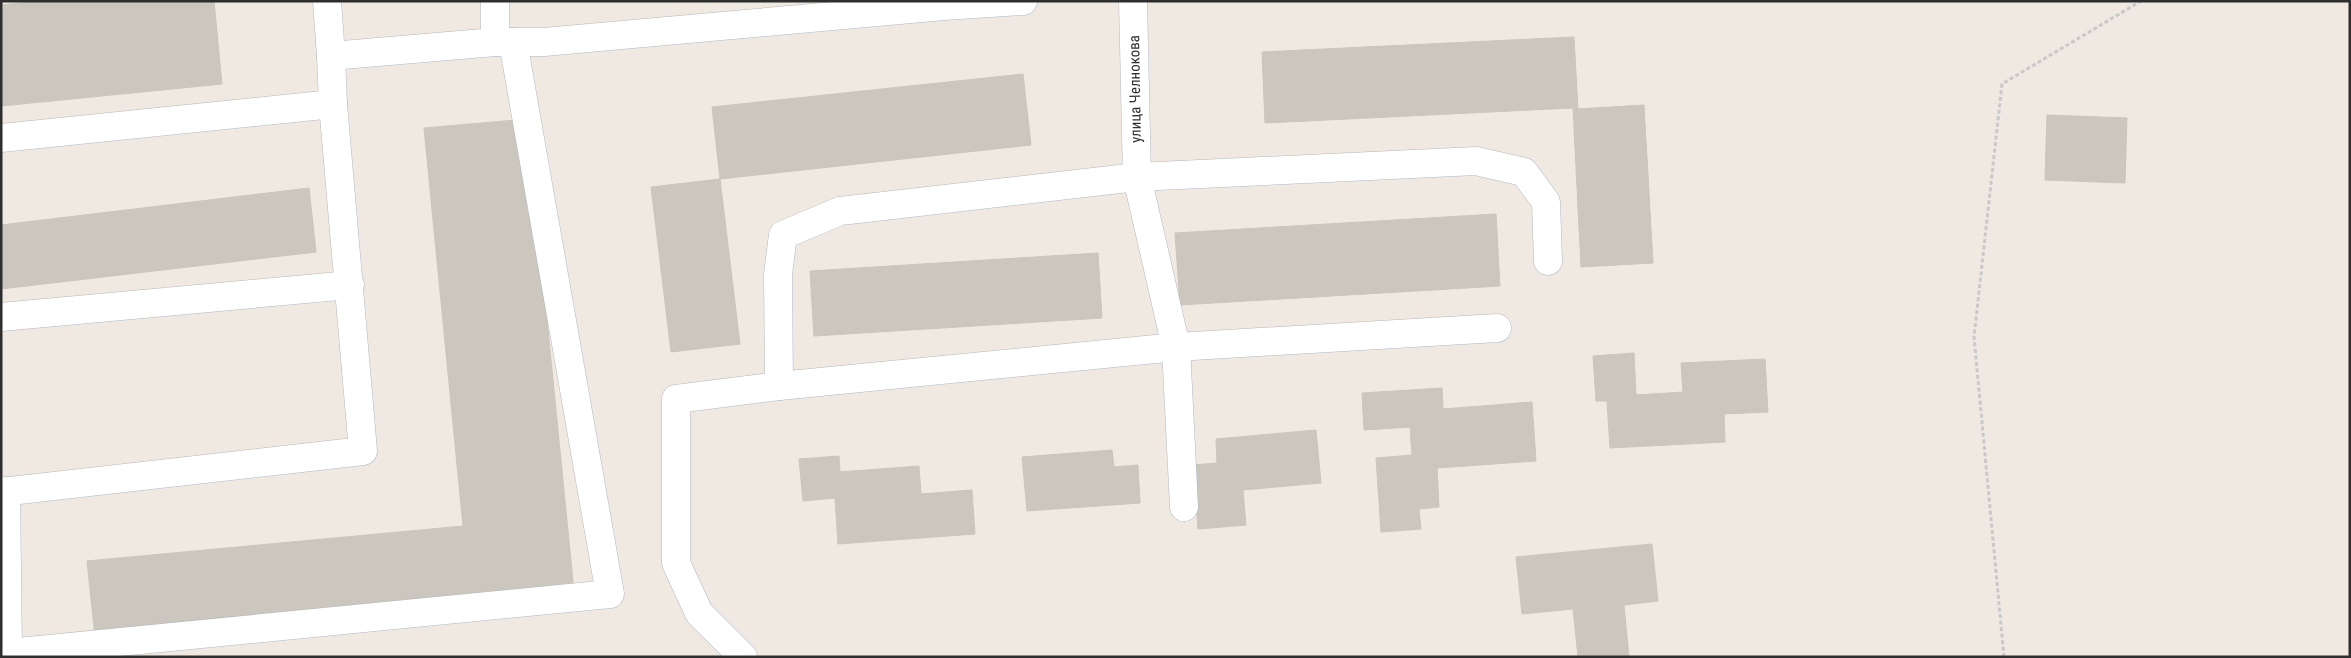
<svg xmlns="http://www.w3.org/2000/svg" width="2351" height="658" font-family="'Roboto Condensed',sans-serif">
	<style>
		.building { fill: #cbc7bf; stroke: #cbc5ba }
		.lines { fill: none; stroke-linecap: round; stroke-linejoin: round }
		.minor-casing { stroke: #b4b7c1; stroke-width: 29 }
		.path { stroke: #c9c9c9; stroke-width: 3; stroke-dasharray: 4 2.5; stroke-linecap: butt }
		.minor { stroke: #fff; stroke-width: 28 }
		.labels { text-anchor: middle; stroke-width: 4.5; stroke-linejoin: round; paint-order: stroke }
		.street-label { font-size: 15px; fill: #2e2e2e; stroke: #fff }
	</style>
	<rect width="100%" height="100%" fill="#efe9e1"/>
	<g class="building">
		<path d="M38,1H214L222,84L1,106V5Z"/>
		<path d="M1574,37L1578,109L1644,105L1653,263L1581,267L1573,108L1265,123L1262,52Z"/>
		<path d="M1023,74L1031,145L720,179L712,107Z"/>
		<path d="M2047,115L2127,118L2125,183L2045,180Z"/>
		<path d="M527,119L574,591L95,637L87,561L463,526L424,128Z"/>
		<path d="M720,179L740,344L671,352L651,187Z"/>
		<path d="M309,188L316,252L1,289V225Z"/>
		<path d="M1496,214L1500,286L1180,305L1175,233Z"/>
		<path d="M1098,253L1102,318L814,336L810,271Z"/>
		<path d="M1634,353L1636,395L1683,392L1681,363L1765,359L1768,412L1724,414L1725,442L1610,448L1607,401H1596L1593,356Z"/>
		<path d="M1442,388L1443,409L1532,402L1536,461L1437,468L1439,507L1419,509L1421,529L1381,532L1376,458L1412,455L1410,427L1364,430L1362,393Z"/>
		<path d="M1316,430L1321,483L1243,490L1246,525L1198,529L1193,465L1217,463L1216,439Z"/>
		<path d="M1112,450L1114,467L1138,465L1140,503L1027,511L1022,457Z"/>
		<path d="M839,456L840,472L919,466L921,494L972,490L975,534L838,544L835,498L803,501L799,459Z"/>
		<path d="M1652,544L1658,601L1624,605L1629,657H1578L1573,609L1522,614L1516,557Z"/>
	</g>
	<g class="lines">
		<g class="minor-casing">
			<g id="minor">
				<path d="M327,1L331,56"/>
				<path d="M1133,1L1137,177L1176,347L1184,507"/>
				<path d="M496,42H544L944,6L1023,1"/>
				<path d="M1,138L333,104L331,56L495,42V1"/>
				<path d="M1,317L350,285"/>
				<path d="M779,386L778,274L783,235L840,211L1137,177L1476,161L1524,172L1546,202L1548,261"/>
				<path d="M1,492L363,451L333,104"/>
				<path d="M1,653H8L6,491"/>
				<path d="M8,653L610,594L513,42"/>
				<path d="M743,657L699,613L676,563V399L779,386L1176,347L1497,328"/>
			</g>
		</g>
		<path class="path" d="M2004,657L1974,337L2002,84L2141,1"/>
		<use href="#minor" class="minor"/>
	</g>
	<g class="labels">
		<g class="street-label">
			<text transform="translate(1135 89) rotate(-91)" y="5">улица Челнокова</text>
		</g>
	</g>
	<rect width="2351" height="658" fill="none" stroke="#2e2e2e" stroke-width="5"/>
</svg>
